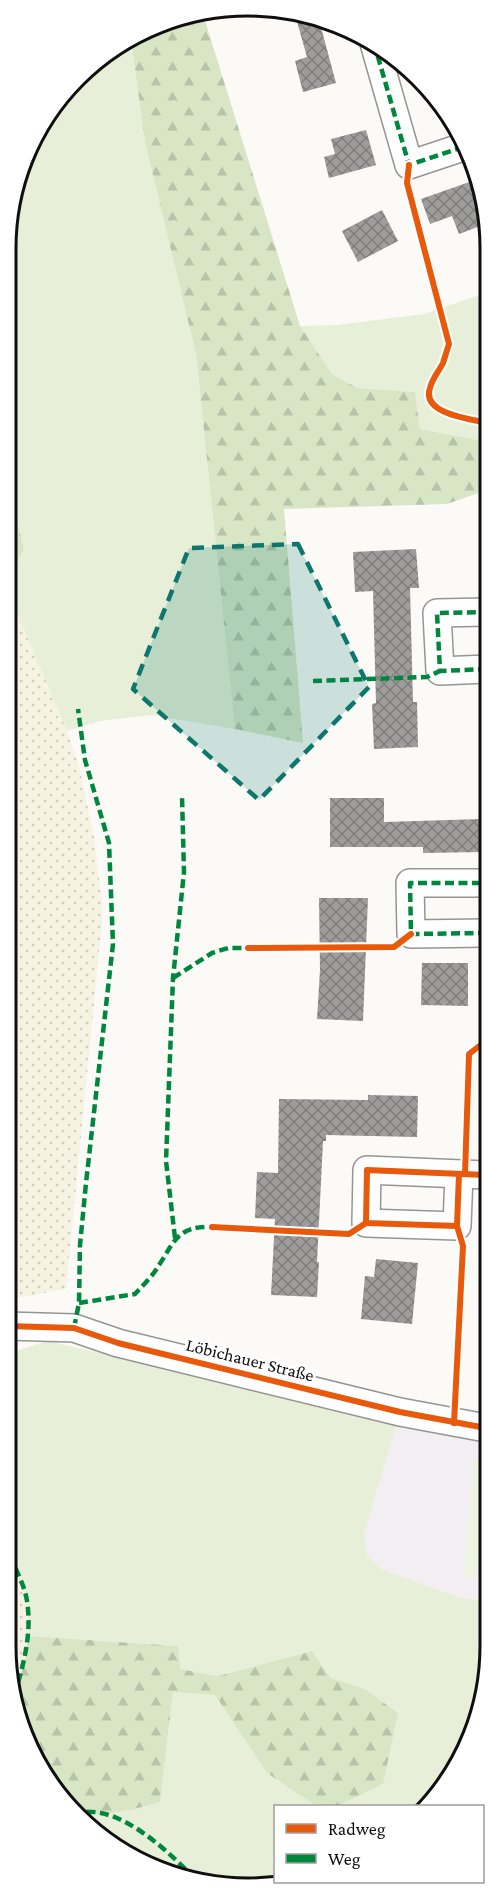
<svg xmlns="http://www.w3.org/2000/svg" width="496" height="1895" font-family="'Crimson Pro',serif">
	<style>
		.industrial { fill: #f2eef1 }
		.farmland { fill: url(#farmland-dots) }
		.grass { fill: #e7efd8 }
		.forest { fill: url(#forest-firs) }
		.pitch { fill: #eff3e1 }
		.building { fill: url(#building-cross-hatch) }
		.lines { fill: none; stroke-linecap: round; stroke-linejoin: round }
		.street-casing { stroke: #959593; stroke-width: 30 }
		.path { stroke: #b9b9b8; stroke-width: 4; stroke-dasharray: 6 3; stroke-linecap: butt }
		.street { stroke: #fefefe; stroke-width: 27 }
		.quiet { stroke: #00873e; stroke-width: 4.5; stroke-dasharray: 9 4.5; stroke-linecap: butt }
		.cycleway-casing { stroke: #fff; stroke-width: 10 }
		.cycleway { stroke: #e8590c; stroke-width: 6 }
		.marked { fill: #0f766e; fill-opacity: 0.2; stroke: #0f766e; stroke-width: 4.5; stroke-dasharray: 12 8; stroke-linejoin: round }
		.labels { text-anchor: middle; stroke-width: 6; stroke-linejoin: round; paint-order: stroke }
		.street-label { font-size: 18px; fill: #0f0f0f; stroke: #fff }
		.rim { fill: none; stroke: #0f0f0f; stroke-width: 3 }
	</style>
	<defs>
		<pattern id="farmland-dots" width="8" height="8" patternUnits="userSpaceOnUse" patternTransform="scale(1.5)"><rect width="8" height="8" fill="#f6f3e3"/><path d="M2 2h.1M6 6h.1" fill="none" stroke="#d2cfc2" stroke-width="1.8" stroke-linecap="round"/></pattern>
		<pattern id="forest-firs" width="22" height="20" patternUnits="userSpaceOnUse" patternTransform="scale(1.5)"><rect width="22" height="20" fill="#d8e6c6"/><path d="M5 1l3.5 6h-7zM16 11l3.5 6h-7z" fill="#b8c4a9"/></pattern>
		<pattern id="building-cross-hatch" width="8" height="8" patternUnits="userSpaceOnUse" patternTransform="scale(1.5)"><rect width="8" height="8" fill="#9f9d9b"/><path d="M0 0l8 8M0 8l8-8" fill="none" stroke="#807e7d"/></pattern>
	</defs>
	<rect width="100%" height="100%" fill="#fbfaf6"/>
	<path class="industrial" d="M398,1419L486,1436V1601L461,1598L381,1569L367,1555L364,1534Z"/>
	<g class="farmland">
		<path d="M9,594L67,731L79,765L94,837L103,911L66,1289L7,1300Z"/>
		<path d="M6,1550L27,1600L29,1636L25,1661L15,1693L6,1647Z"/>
	</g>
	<g class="grass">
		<path d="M131,40L145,142L196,354L235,729L151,715L100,721L67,731L9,594V577L24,549L10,494L11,201L47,114L113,47Z"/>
		<path d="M488,292V442L420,429L415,392L358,388L332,374L300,326L337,325L424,314Z"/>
		<path d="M47,1341L398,1419L364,1534L367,1555L381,1569L461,1598L486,1601L485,1694L457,1768L424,1806H338L383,1784L363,1688L331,1678L312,1651L218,1676L179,1669L177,1646L29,1636L27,1600L6,1550L7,1354Z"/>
		<path d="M173,1692L215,1695L267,1773L316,1806H276V1882H302L232,1888L141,1864L73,1812C105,1813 129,1812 160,1802Z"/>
	</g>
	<g class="forest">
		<path d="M202,11L300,326L332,374L358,388L415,392L420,429L488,442L487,490L447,504L284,509L303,743L235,729L196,354L145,142L131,40Z"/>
		<path d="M10,494L24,549L9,577Z"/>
		<path d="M29,1636L178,1646L180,1669L218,1676L312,1651L331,1678L363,1688L398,1713L383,1784L338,1806H316L267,1773L215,1695L173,1692L160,1802C138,1809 86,1822 66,1807L24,1739L15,1693L25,1661Z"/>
	</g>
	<path class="pitch" d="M474,1460L486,1461V1578L463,1576Z"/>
	<g class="building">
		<path d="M294,11L319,20L336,83L303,92L295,61L307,57Z"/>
		<path d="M366,130L376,165L329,178L324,157L335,154L331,139Z"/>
		<path d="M478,179L488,223L459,234L452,216L430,224L421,199Z"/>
		<path d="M382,210L398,241L358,262L342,231Z"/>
		<path d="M416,549L419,588H410L413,702H417L418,747L374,749L372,704L376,703L373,591L355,592L353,552Z"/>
		<path d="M330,798H384V822L482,819L483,852L423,853V847H330Z"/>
		<path d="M319,898H368L363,1021L317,1019L320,970Z"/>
		<path d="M422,963H468V1006L421,1005Z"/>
		<path d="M368,1095L418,1096L417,1137L326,1135V1141H323L317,1262H319L317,1297L271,1295L275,1219L255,1218L257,1172L278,1173L279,1099L368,1100Z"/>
		<path d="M376,1259L418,1263L412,1324L361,1319L365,1276L374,1277Z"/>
	</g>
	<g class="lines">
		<g class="street-casing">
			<g id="street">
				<path d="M374,43L409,165L466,146"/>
				<path d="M487,669L440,671L437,613L487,612"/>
				<path d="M487,933L411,934L410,883H487"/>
				<path d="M459,1174L457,1226L366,1223L367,1170L486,1175"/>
				<path d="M7,1326L74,1328L118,1343L400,1412L486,1428"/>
			</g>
		</g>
		<g class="path">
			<path d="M410,192L449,344C447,350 445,357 443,363C439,371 432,379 430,388C421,414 471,419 488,423"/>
			<path d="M248,948L388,947"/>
			<path d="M466,1148L469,1054L487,1040"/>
			<path d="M212,1227L342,1234"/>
			<path d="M455,1396L462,1253"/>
		</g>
		<use href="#street" class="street"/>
		<g class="quiet">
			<path d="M374,43L409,165L466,146"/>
			<path d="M487,669L440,671L437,613L487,612"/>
			<path d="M313,681L427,677L440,671"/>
			<path d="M487,933L411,934L410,883H487"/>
			<path d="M173,978L212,953L228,948H248"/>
			<path d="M175,1238L166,1161L173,978L184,872L182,796"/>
			<path d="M79,1303L135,1294C143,1285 153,1276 159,1265C175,1241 177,1226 212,1227"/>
			<path d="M74,1328L79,1303L80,1245L86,1183L113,944L109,843L85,760L78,709"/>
			<path d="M6,1543C11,1563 24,1581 27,1601C32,1633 24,1663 15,1693"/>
			<path d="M73,1812C82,1812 92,1811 101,1813C135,1820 171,1854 195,1879"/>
		</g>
		<g class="cycleway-casing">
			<g id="cycleway">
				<path d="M409,165L407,183L449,344C447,350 445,357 443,363C439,371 432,379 430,388C421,414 471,419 488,423"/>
				<path d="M248,948L394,947L411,934"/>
				<path d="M459,1174L457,1226L366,1223L367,1170L486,1175"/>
				<path d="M465,1174L469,1054L487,1040"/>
				<path d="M212,1227L349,1234L366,1223"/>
				<path d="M7,1326L74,1328L118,1343L400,1412L486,1428"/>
				<path d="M454,1423L463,1246L457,1226"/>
			</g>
		</g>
		<use href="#cycleway" class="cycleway"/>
	</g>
	<path class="marked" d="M298,544L369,687L259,800L133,689L189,548Z"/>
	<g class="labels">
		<g class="street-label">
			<text transform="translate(250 1360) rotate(14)" y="6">Löbichauer Straße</text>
		</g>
	</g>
	<path d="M0 0H496V1895H0ZM248 16H248A232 232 0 0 1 480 248V1646A232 232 0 0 1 248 1878H248A232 232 0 0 1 16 1646V248A232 232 0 0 1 248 16Z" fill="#fff" fill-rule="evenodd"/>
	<path class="rim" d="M248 16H248A232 232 0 0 1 480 248V1646A232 232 0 0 1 248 1878H248A232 232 0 0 1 16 1646V248A232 232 0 0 1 248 16Z"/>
	<rect x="274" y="1805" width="210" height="78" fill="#ffffff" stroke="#9f9f9f" stroke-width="1.5"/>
	<rect x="286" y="1824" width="30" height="9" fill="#e8590c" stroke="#9f9f9f" stroke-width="1.5"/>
	<text x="328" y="1835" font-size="18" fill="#0f0f0f">Radweg</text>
	<rect x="286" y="1854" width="30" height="9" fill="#00873e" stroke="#9f9f9f" stroke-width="1.5"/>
	<text x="328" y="1865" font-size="18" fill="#0f0f0f">Weg</text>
</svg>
